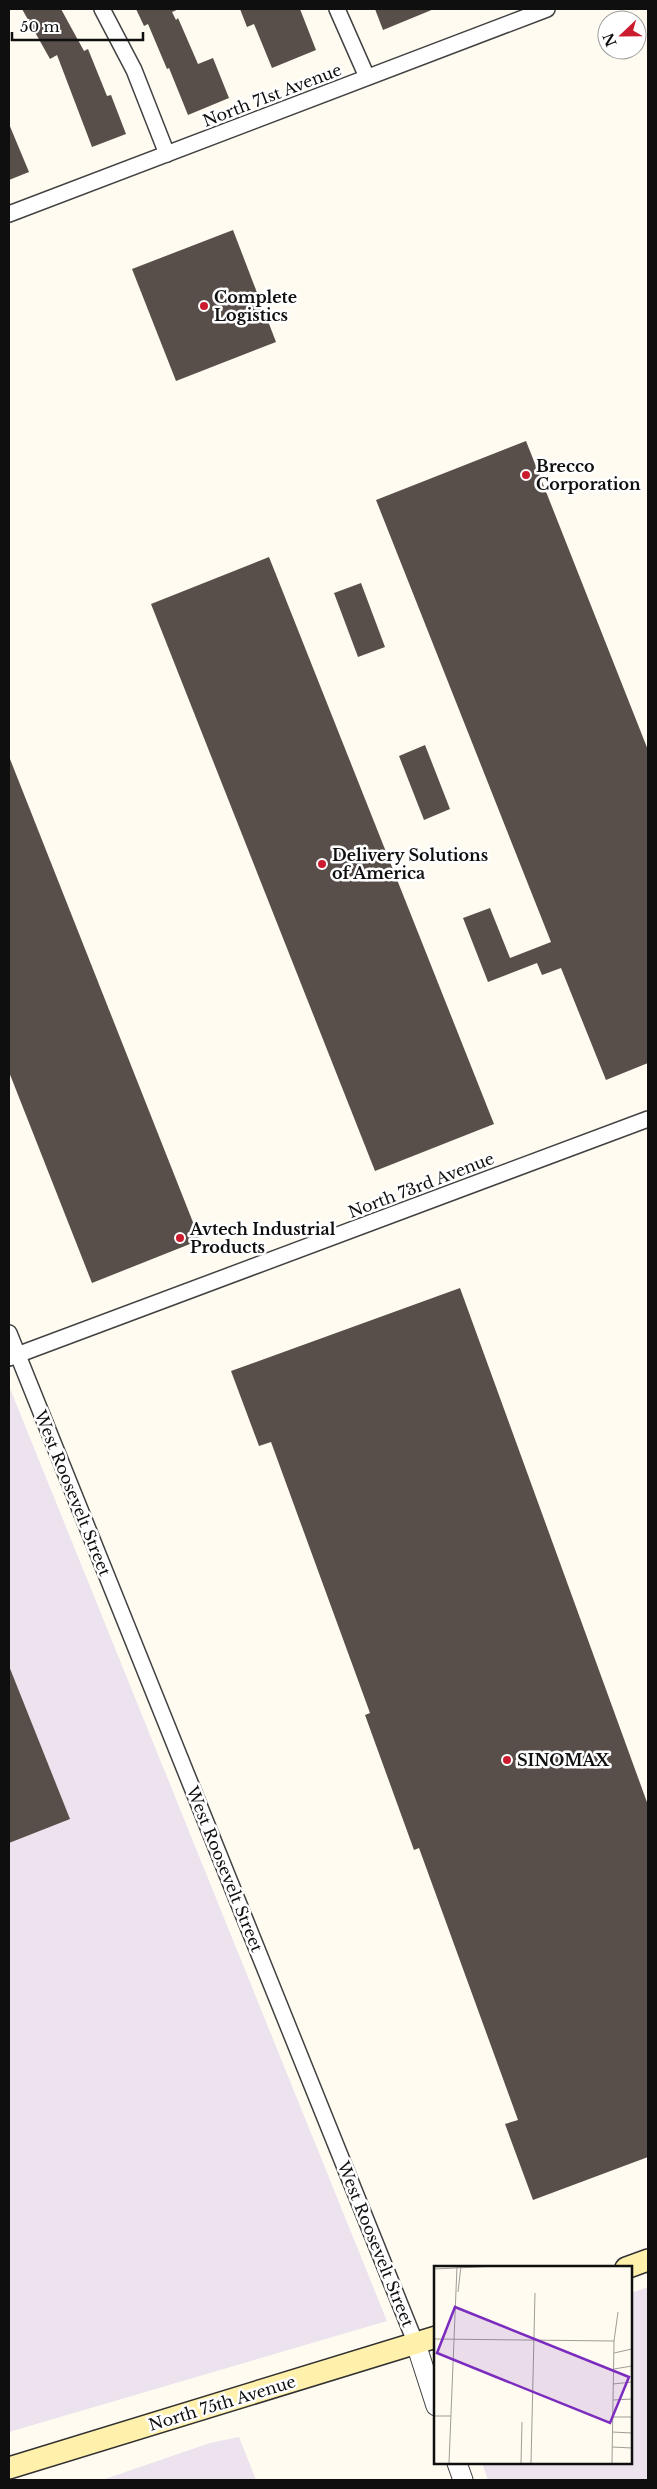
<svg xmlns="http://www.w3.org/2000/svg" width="657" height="2489" font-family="'Libre Baskerville',serif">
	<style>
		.industrial { fill: #ece3ee }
		.building { fill: #594f4a }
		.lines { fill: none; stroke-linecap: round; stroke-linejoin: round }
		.minor-casing { stroke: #424242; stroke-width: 18 }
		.tertiary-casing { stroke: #424242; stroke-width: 21 }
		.secondary-casing { stroke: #313131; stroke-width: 24 }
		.minor { stroke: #fff; stroke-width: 15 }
		.tertiary { stroke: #fff; stroke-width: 19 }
		.secondary { stroke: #fff0ac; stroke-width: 21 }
		.poi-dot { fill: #cb1b2f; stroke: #fff; stroke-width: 2 }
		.labels { text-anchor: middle; stroke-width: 5; stroke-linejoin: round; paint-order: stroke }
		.street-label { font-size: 16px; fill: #0f0f0f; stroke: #fff }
		.poi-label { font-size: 16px; font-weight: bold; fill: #0f0f0f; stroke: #fff; text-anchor: start }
		.inset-road { fill: none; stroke: #9f9d97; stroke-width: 1 }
		.view { fill: #7b2cbf; fill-opacity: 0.15; stroke: #7b2cbf; stroke-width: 2.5 }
		.inset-edge { fill: none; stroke: #0f0f0f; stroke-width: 2.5 }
	</style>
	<rect width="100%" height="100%" fill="#fffbf1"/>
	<g class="industrial">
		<path d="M9,1386L387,2321L9,2432Z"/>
		<path d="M648,2287V2480H488L482,2463H631V2293Z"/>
		<path d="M239,2437L256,2480H102L210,2443Z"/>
	</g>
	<g class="building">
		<path d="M22,9H61L84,51L88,49L107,96L111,95L126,134L92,147L57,55L50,59Z"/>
		<path d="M136,9H179L172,12L176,20L178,18L198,64L213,58L229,98L188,115L169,68L167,69L148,24L144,26Z"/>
		<path d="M240,9H300L316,50L272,68L254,24L247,27Z"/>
		<path d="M375,9H434L383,30Z"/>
		<path d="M9,124L29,172L9,180Z"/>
		<path d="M233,230L276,342L176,381L132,269Z"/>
		<path d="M526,441L648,750V1063L606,1080L561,968L542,975L537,963L488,982L463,918L490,908L510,958L551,942L376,500Z"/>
		<path d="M269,557L494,1124L375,1171L151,604Z"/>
		<path d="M361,583L385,647L358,657L334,593Z"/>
		<path d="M425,745L450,809L424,820L399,756Z"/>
		<path d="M10,759L200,1240L92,1283L9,1072Z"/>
		<path d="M460,1288L648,1805V2157L533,2200L505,2124L518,2120L419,1848L414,1850L365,1715L370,1713L271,1442L259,1446L231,1371Z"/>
		<path d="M9,1666L70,1819L9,1843Z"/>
	</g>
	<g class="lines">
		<g class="minor-casing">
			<g id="minor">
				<path d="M102,9L134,70L167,154"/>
				<path d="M337,9L367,77"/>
				<path d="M9,214L547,9"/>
				<path d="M9,1333L416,2344"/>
				<path d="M9,1358L648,1119"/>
			</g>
		</g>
		<g class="tertiary-casing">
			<g id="tertiary">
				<path d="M416,2344L436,2406"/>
				<path d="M457,2463L463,2480"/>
			</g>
		</g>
		<g class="secondary-casing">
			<g id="secondary">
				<path d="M626,2268L648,2260"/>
				<path d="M9,2468L436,2337"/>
			</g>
		</g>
		<use href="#minor" class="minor"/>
		<use href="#tertiary" class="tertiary"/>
		<use href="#secondary" class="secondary"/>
	</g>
	<g class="poi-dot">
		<circle cx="204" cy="306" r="5"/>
		<circle cx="526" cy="475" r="5"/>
		<circle cx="322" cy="864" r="5"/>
		<circle cx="180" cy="1238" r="5"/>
		<circle cx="507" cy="1760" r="5"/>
	</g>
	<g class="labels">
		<g class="street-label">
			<text transform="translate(272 95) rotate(-21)" y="6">North 71st Avenue</text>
			<text transform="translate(421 1185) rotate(-21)" y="6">North 73rd Avenue</text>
			<text transform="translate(73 1493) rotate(68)" y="6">West Roosevelt Street</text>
			<text transform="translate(225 1869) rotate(68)" y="6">West Roosevelt Street</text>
			<text transform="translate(376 2244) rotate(68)" y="6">West Roosevelt Street</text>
			<text transform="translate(222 2403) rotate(-17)" y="6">North 75th Avenue</text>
		</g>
		<g class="poi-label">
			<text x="214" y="303">Complete<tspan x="214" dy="18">Logistics</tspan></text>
			<text x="536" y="472">Brecco<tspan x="536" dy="18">Corporation</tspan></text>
			<text x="332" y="861">Delivery Solutions<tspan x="332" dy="18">of America</tspan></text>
			<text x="190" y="1235">Avtech Industrial<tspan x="190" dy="18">Products</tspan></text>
			<text x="517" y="1766">SINOMAX</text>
		</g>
	</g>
	<g transform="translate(434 2266)">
		<rect width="198" height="198" fill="#fffbf1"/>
		<path class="inset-road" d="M0,3L64,0M24,26L27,0M0,73L180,75M180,87L198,83M180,103L198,100M179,118L198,116M179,134L198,133M0,150H17M179,151H198M178,166L198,167M178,181L198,182M15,197L23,0M87,197L88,156M97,197L101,27M178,197L180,75L184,46"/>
		<path class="view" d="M21,41L195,111L176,157L3,87Z"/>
		<rect width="198" height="198" class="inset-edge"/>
	</g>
	<rect width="657" height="2489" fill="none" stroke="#0f0f0f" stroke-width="20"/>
	<g transform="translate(622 35) rotate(248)"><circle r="24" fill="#ffffff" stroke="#9f9f9f"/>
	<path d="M0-4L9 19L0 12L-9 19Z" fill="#cb1b2f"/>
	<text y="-8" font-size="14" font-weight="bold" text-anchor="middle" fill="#0f0f0f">N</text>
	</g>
	<path d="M12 32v8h131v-8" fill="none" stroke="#0f0f0f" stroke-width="2.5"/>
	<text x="20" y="32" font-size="15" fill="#0f0f0f" stroke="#ffffff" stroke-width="4" paint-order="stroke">50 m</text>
</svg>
